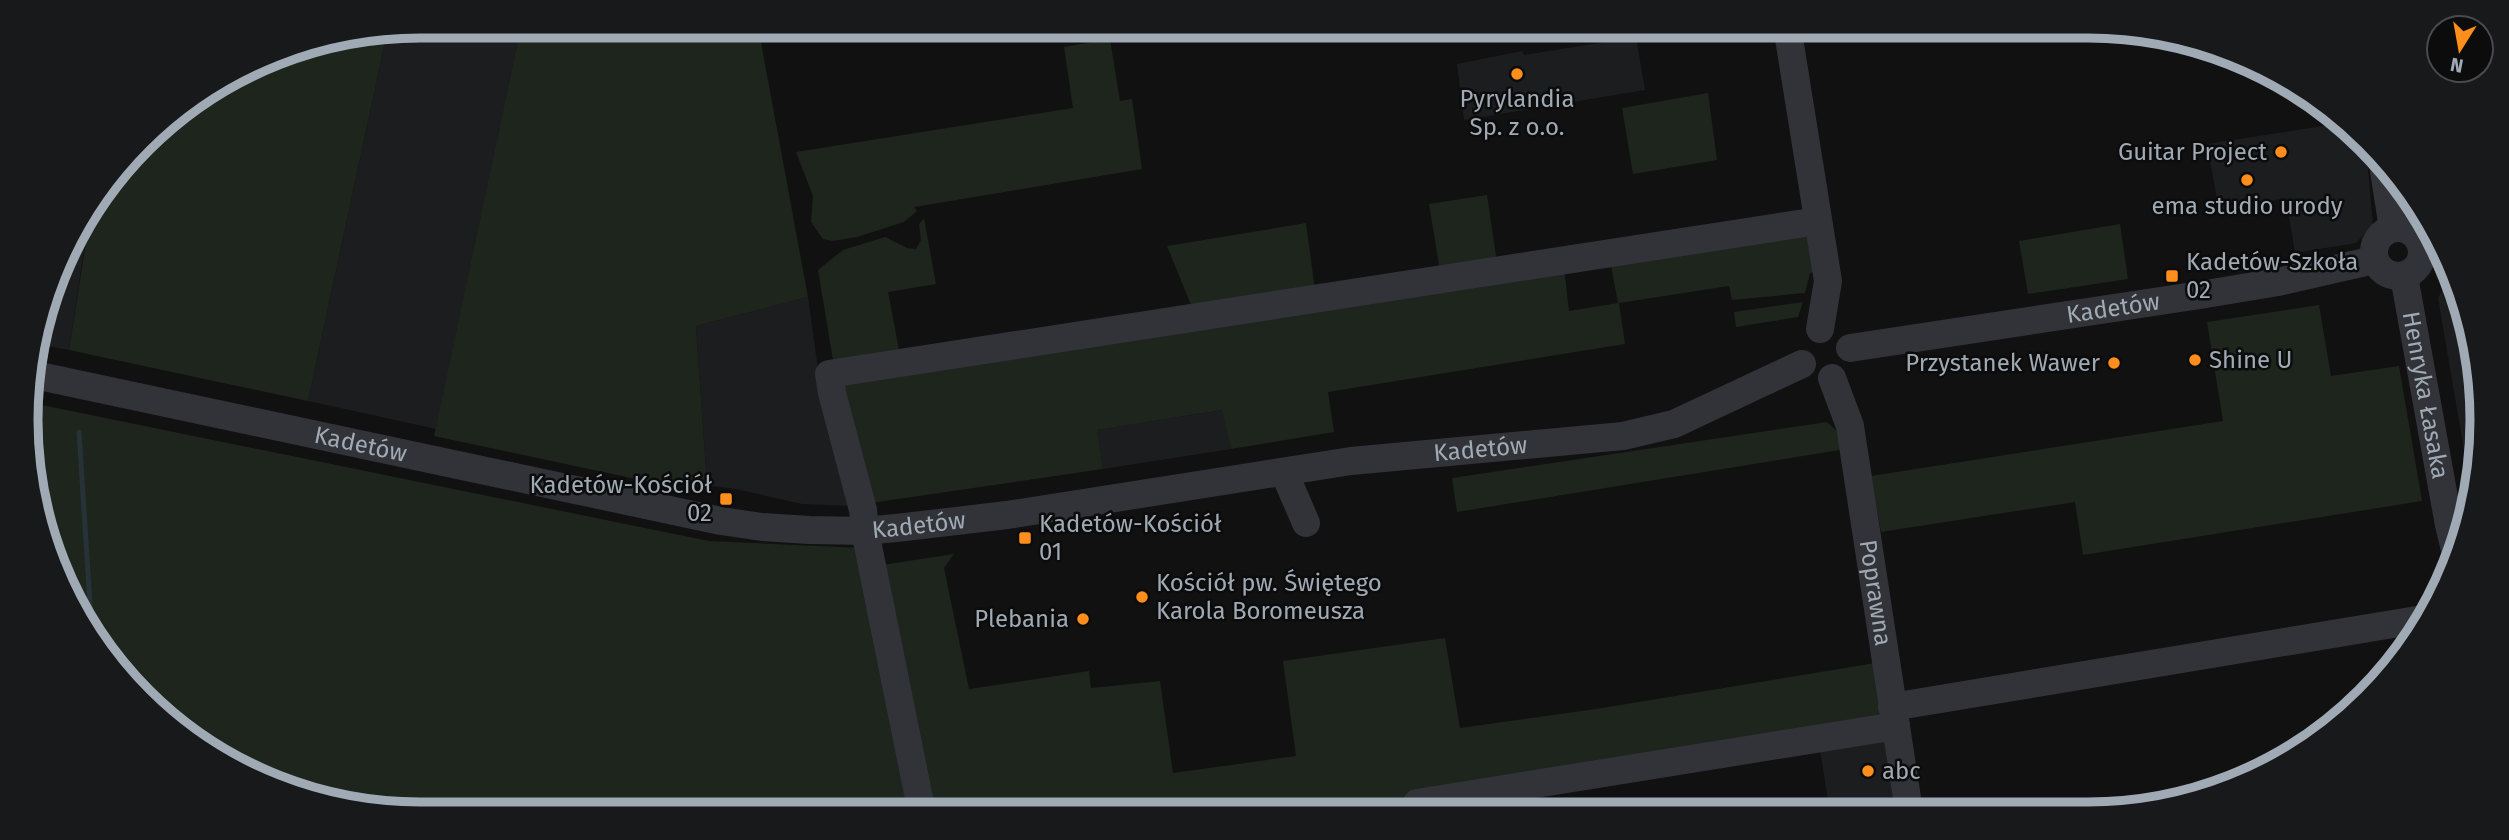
<svg xmlns="http://www.w3.org/2000/svg" width="2509" height="840" font-family="'Fira Sans',sans-serif">
	<style>
		.built { fill: #1c1d1f }
		.green { fill: #1d251d }
		.lines { fill: none; stroke-linecap: round; stroke-linejoin: round }
		.stream { stroke: #263237; stroke-width: 5 }
		.minor { stroke: #313338; stroke-width: 28 }
		.poi-dot { fill: #ff8e1c; stroke: #0c0c0d; stroke-width: 2.5 }
		.labels { text-anchor: middle; stroke-width: 5; stroke-linejoin: round; paint-order: stroke }
		.poi-label { font-size: 24px; fill: #a0aab4; stroke: #0c0c0d; text-anchor: start }
		.street-label { font-size: 24px; fill: #a0aab4; stroke: #0c0c0d }
		.rim { fill: none; stroke: #a0aab4; stroke-width: 9 }
	</style>
	<rect width="100%" height="100%" fill="#111112"/>
	<g class="built">
		<path d="M420,26H521L436,429L308,401L387,33Z"/>
		<path d="M1636,37L1645,90L1464,120L1457,64L1522,51L1524,55Z"/>
		<path d="M2342,123L2381,168L2368,170L2373,225L2356,243L2295,253L2286,198L2219,210L2207,144Z"/>
		<path d="M89,216L69,350L37,344L67,245Z"/>
		<path d="M2446,283H2450L2479,368L2471,491L2438,298Z"/>
		<path d="M808,297L820,384L851,506L802,504L736,489L707,485L696,326Z"/>
		<path d="M1223,410L1231,449L1103,469L1096,430Z"/>
		<path d="M1885,739L1893,797L1829,807L1820,749Z"/>
	</g>
	<g class="green">
		<path d="M521,26H758L808,297L696,326L707,485L655,483L434,436Z"/>
		<path d="M387,33L308,401L69,350L90,216L160,124L270,56Z"/>
		<path d="M1110,39L1120,101L1132,99L1142,169L914,207L917,211L904,222L857,237L833,241L823,239L811,222L813,196L796,152L1073,108L1064,47Z"/>
		<path d="M1708,93L1717,160L1633,174L1622,108Z"/>
		<path d="M1487,195L1497,262L1440,271L1429,204Z"/>
		<path d="M924,218L936,284L888,292L900,355L834,366L818,270L843,250L885,237L907,248L916,249L921,240L919,225Z"/>
		<path d="M1306,223L1315,290L1193,310L1167,246Z"/>
		<path d="M2120,224L2128,279L2028,294L2019,241Z"/>
		<path d="M1809,230L1814,272L1810,273L1805,293L1732,300L1729,286L1619,303L1625,344L1328,392L1334,432L1231,449L1222,410L1097,430L1103,469L871,503L835,382L1564,268L1569,311L1618,303L1610,260Z"/>
		<path d="M1803,302L1798,317L1736,327L1734,312Z"/>
		<path d="M2319,305L2331,376L2399,366L2422,501L2083,555L2075,502L1881,532L1871,476L2223,421L2207,322Z"/>
		<path d="M2475,355L2479,368L2477,412L2467,356Z"/>
		<path d="M32,403L709,541L863,548L916,813L420,814L318,800L201,747L93,639L40,522Z"/>
		<path d="M1827,422L1838,432L1840,450L1457,512L1452,478Z"/>
		<path d="M954,554L944,568L969,689L1089,671L1091,688L1160,681L1173,773L1296,756L1283,661L1445,638L1460,728L1596,709L1875,663L1882,717L1397,800L1385,812L930,813L882,565Z"/>
	</g>
	<g class="lines">
		<path class="stream" d="M79,432L92,636"/>
		<g class="minor">
			<path d="M1787,26L1828,281L1820,329"/>
			<path d="M2384,171L2393,228"/>
			<circle cx="2398" cy="252" r="24"/>
			<path id="s1" d="M2404,276L2449,525L2456,554"/>
			<path id="s2" d="M1850,348L2200,295L2278,282L2374,260"/>
			<path id="s3" d="M30,374L721,521L762,527L809,530L865,531L905,527L1007,515L1351,461L1623,436L1674,424L1802,364"/>
			<path id="s4" d="M1832,378L1850,426L1909,811"/>
			<path d="M1284,472L1306,523"/>
			<path d="M1892,707L2429,618"/>
			<path d="M1417,803L1896,726"/>
			<path d="M922,813L865,531L863,510L832,393L829,374L1818,221"/>
		</g>
	</g>
	<g class="poi-dot">
		<circle cx="1517" cy="74" r="7"/>
		<circle cx="2281" cy="152" r="7"/>
		<circle cx="2247" cy="180" r="7"/>
		<rect x="2165" y="269" width="14" height="14" rx="3.5"/>
		<circle cx="2195" cy="360" r="7"/>
		<circle cx="2114" cy="363" r="7"/>
		<rect x="719" y="492" width="14" height="14" rx="3.5"/>
		<rect x="1018" y="531" width="14" height="14" rx="3.5"/>
		<circle cx="1142" cy="597" r="7"/>
		<circle cx="1083" cy="619" r="7"/>
		<circle cx="1868" cy="771" r="7"/>
	</g>
	<g class="labels">
		<g class="poi-label">
			<text x="1517" y="107" text-anchor="middle">Pyrylandia<tspan x="1517" dy="28">Sp. z o.o.</tspan></text>
			<text x="2267" y="160" text-anchor="end">Guitar Project</text>
			<text x="2247" y="214" text-anchor="middle">ema studio urody</text>
			<text x="2186" y="270">Kadetów-Szkoła<tspan x="2186" dy="28">02</tspan></text>
			<text x="2209" y="368">Shine U</text>
			<text x="2100" y="371" text-anchor="end">Przystanek Wawer</text>
			<text x="712" y="493" text-anchor="end">Kadetów-Kościół<tspan x="712" dy="28">02</tspan></text>
			<text x="1039" y="532">Kadetów-Kościół<tspan x="1039" dy="28">01</tspan></text>
			<text x="1156" y="591">Kościół pw. Świętego<tspan x="1156" dy="28">Karola Boromeusza</tspan></text>
			<text x="1069" y="627" text-anchor="end">Plebania</text>
			<text x="1882" y="779">abc</text>
		</g>
		<g class="street-label">
			<text dy="8" stroke="none"><textPath href="#s2" startOffset="266">Kadetów</textPath></text>
			<text dy="8" stroke="none"><textPath href="#s1" startOffset="121">Henryka Łasaka</textPath></text>
			<text dy="8" stroke="none"><textPath href="#s3" startOffset="338">Kadetów</textPath></text>
			<text dy="8" stroke="none"><textPath href="#s3" startOffset="1472">Kadetów</textPath></text>
			<text dy="8" stroke="none"><textPath href="#s3" startOffset="905">Kadetów</textPath></text>
			<text dy="8" stroke="none"><textPath href="#s4" startOffset="220">Poprawna</textPath></text>
		</g>
	</g>
	<path d="M0 0H2509V840H0ZM420 38H2088A382 382 0 0 1 2470 420V420A382 382 0 0 1 2088 802H420A382 382 0 0 1 38 420V420A382 382 0 0 1 420 38Z" fill="#18191a" fill-rule="evenodd"/>
	<path class="rim" d="M420 38H2088A382 382 0 0 1 2470 420V420A382 382 0 0 1 2088 802H420A382 382 0 0 1 38 420V420A382 382 0 0 1 420 38Z"/>
	<g transform="translate(2460 49) rotate(191)"><circle r="33" fill="#0c0c0d" stroke="#474b50" stroke-width="2"/>
	<path d="M0-5L12 26L0 18L-12 26Z" fill="#ff8e1c"/>
	<text y="-10" font-size="19" font-weight="bold" text-anchor="middle" fill="#a0aab4">N</text>
	</g>
</svg>
